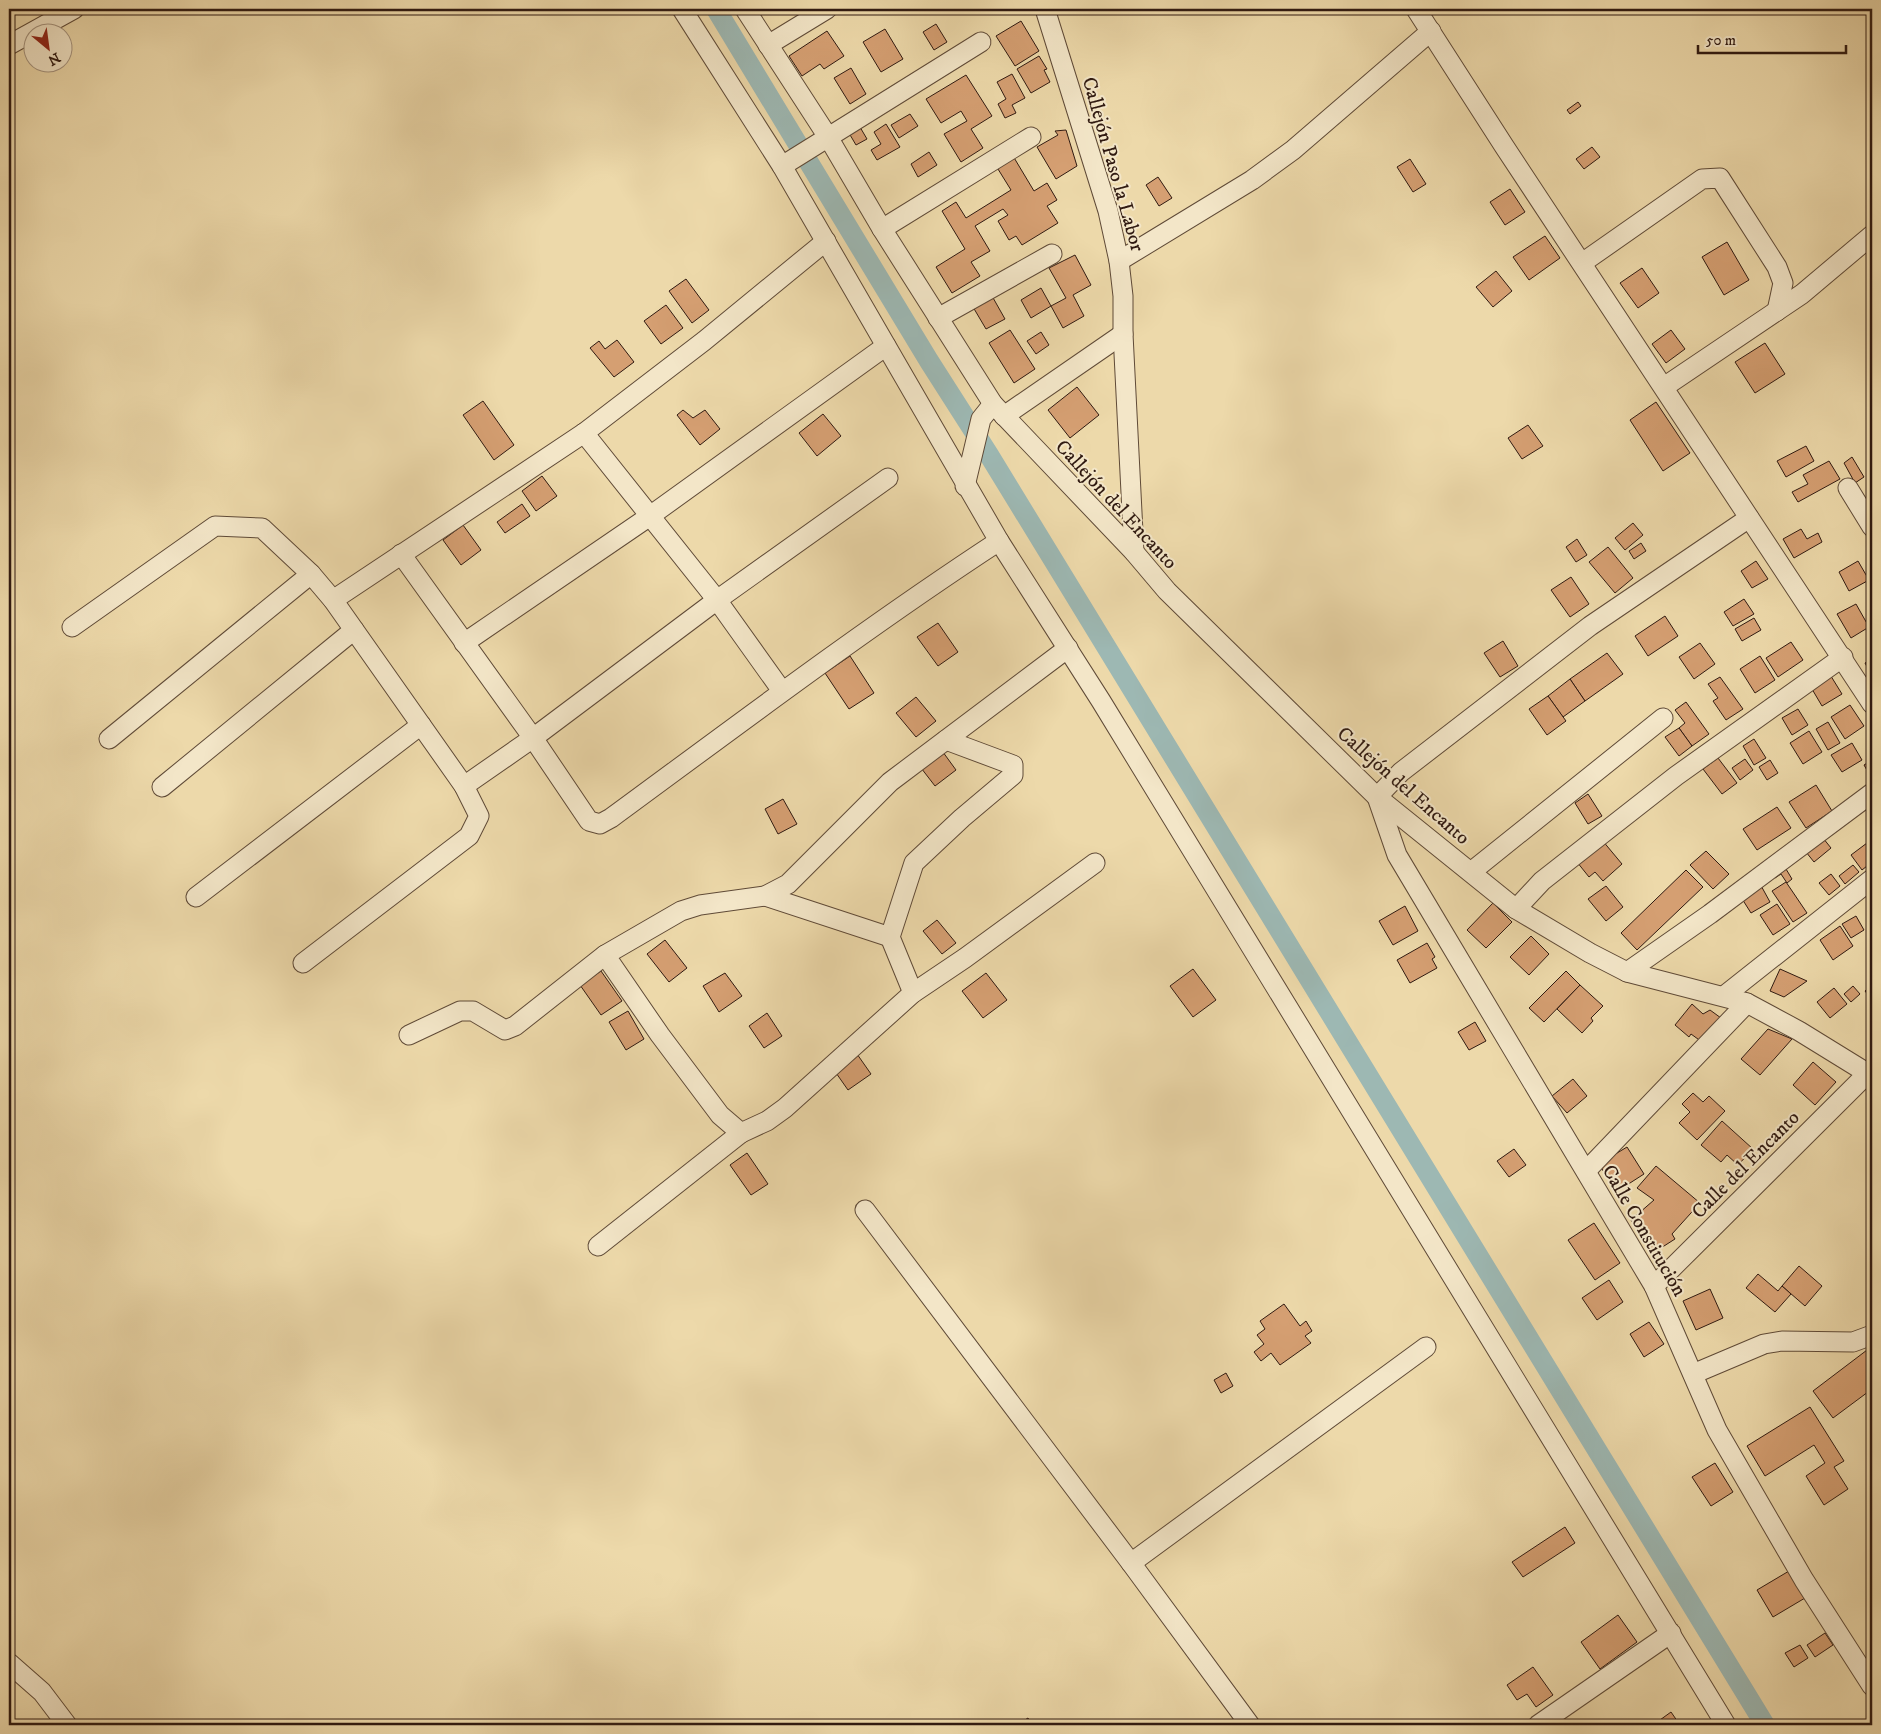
<svg xmlns="http://www.w3.org/2000/svg" width="1881" height="1734" font-family="'IM FELL DW Pica',serif">
	<style>
		.lines { fill: none; stroke-linecap: round; stroke-linejoin: round }
		.canal { stroke: #9db8b3; stroke-width: 20 }
		.building { fill: #d59f72; stroke: #301a11 }
		.minor-casing { stroke: #5f4a37; stroke-width: 21 }
		.minor { stroke: #f3e6c8; stroke-width: 19 }
		.labels { text-anchor: middle; stroke-width: 4; stroke-linejoin: round; paint-order: stroke }
		.street-label { font-size: 20px; fill: #301a11; stroke: #f3e6c8 }
	</style>
	<rect width="100%" height="100%" fill="#edd9aa"/>
	<filter id="stains"><feTurbulence type="fractalNoise" baseFrequency=".004" numOctaves="4"/><feColorMatrix values="0 0 0 0 .2 0 0 0 0 .09 0 0 0 0 .02 0 0 0 .5 -.17"/></filter>
	<radialGradient id="worn" r=".72"><stop offset=".6" stop-color="#630" stop-opacity="0"/><stop offset="1" stop-color="#630" stop-opacity=".3"/></radialGradient>
	<g class="lines">
		<path class="canal" d="M716,9L929,361L989,455L1765,1725"/>
	</g>
	<g class="building">
		<path d="M1021,21L1039,51L1015,66L996,36Z"/>
		<path d="M936,24L947,42L934,50L923,32Z"/>
		<path d="M885,29L903,59L881,72L863,42Z"/>
		<path d="M827,31L844,56L824,69L820,64L802,76L789,56Z"/>
		<path d="M1039,56L1047,69L1044,70L1050,82L1031,93L1017,69Z"/>
		<path d="M851,68L866,94L850,104L834,78Z"/>
		<path d="M1012,74L1025,98L1012,105L1016,113L1005,118L998,104L1006,99L997,82Z"/>
		<path d="M966,75L992,116L971,129L983,148L961,162L944,134L967,121L961,111L941,123L926,99Z"/>
		<path d="M1578,102L1581,106L1570,114L1567,110Z"/>
		<path d="M910,114L918,126L899,138L891,125Z"/>
		<path d="M857,122L867,139L856,145L846,128Z"/>
		<path d="M886,124L900,147L877,160L871,150L881,144L874,132Z"/>
		<path d="M1066,130L1077,166L1056,179L1037,147L1058,135L1055,131Z"/>
		<path d="M1592,147L1600,157L1584,169L1576,159Z"/>
		<path d="M1010,151L1034,191L1047,183L1057,200L1047,206L1058,223L1022,245L1016,236L1009,240L998,221L1008,215L1003,209L975,226L990,251L971,262L980,276L952,293L936,267L965,249L942,211L956,202L966,218L1011,190L993,161Z"/>
		<path d="M929,152L937,165L918,177L911,164Z"/>
		<path d="M1410,159L1426,184L1413,192L1397,167Z"/>
		<path d="M1158,177L1172,198L1159,206L1146,185Z"/>
		<path d="M1510,189L1525,212L1505,225L1490,202Z"/>
		<path d="M1545,236L1560,258L1529,280L1513,257Z"/>
		<path d="M1727,242L1749,280L1724,295L1702,257Z"/>
		<path d="M1075,255L1091,285L1073,295L1084,316L1063,328L1051,306L1066,298L1049,268Z"/>
		<path d="M1642,268L1659,293L1638,308L1620,283Z"/>
		<path d="M1496,271L1512,291L1493,307L1476,287Z"/>
		<path d="M686,279L709,310L692,323L669,291Z"/>
		<path d="M1041,288L1051,306L1031,318L1021,300Z"/>
		<path d="M992,296L1005,319L986,329L973,307Z"/>
		<path d="M666,305L683,328L661,344L644,321Z"/>
		<path d="M1010,330L1035,369L1014,383L989,343Z"/>
		<path d="M1671,330L1685,349L1666,363L1652,344Z"/>
		<path d="M1041,332L1049,345L1036,354L1027,341Z"/>
		<path d="M617,340L634,362L614,377L590,348L599,341L605,349Z"/>
		<path d="M1765,343L1785,374L1755,393L1735,362Z"/>
		<path d="M1077,387L1099,415L1070,438L1048,410Z"/>
		<path d="M483,401L514,445L494,460L463,415Z"/>
		<path d="M1656,402L1690,453L1663,471L1630,420Z"/>
		<path d="M683,410L693,418L705,410L720,429L700,445L677,415Z"/>
		<path d="M823,414L841,436L817,456L799,433Z"/>
		<path d="M1528,425L1543,446L1522,459L1508,438Z"/>
		<path d="M1806,446L1814,461L1786,477L1777,461Z"/>
		<path d="M1852,457L1864,477L1855,483L1844,463Z"/>
		<path d="M1829,461L1840,479L1798,502L1792,492L1808,484L1803,475Z"/>
		<path d="M542,476L557,496L536,511L522,491Z"/>
		<path d="M522,504L530,516L505,533L497,522Z"/>
		<path d="M1633,523L1643,535L1625,550L1615,538Z"/>
		<path d="M463,525L481,550L461,565L443,540Z"/>
		<path d="M1801,529L1807,539L1818,533L1822,542L1794,558L1783,539Z"/>
		<path d="M1577,539L1587,555L1576,562L1566,547Z"/>
		<path d="M1641,543L1646,551L1634,559L1629,551Z"/>
		<path d="M1608,547L1633,578L1615,593L1589,562Z"/>
		<path d="M1756,561L1768,579L1752,588L1741,571Z"/>
		<path d="M1858,561L1869,580L1849,591L1839,572Z"/>
		<path d="M1571,577L1589,604L1570,617L1551,590Z"/>
		<path d="M1744,599L1754,614L1733,626L1724,612Z"/>
		<path d="M1856,604L1869,627L1851,638L1837,614Z"/>
		<path d="M1665,616L1678,636L1648,656L1635,636Z"/>
		<path d="M1754,618L1761,630L1742,641L1735,629Z"/>
		<path d="M938,623L958,652L938,666L917,637Z"/>
		<path d="M1503,641L1518,666L1500,677L1484,653Z"/>
		<path d="M1791,642L1803,660L1778,677L1766,658Z"/>
		<path d="M1700,643L1715,664L1694,679L1679,657Z"/>
		<path d="M1607,653L1623,674L1585,701L1570,679Z"/>
		<path d="M850,656L874,693L849,709L825,673Z"/>
		<path d="M1760,656L1775,680L1755,693L1740,669Z"/>
		<path d="M1872,659V676L1865,663Z"/>
		<path d="M1829,673L1842,694L1822,706L1809,684Z"/>
		<path d="M1720,677L1743,709L1726,720L1713,701L1718,698L1708,684Z"/>
		<path d="M1570,679L1585,701L1563,717L1548,696Z"/>
		<path d="M1548,696L1566,721L1547,735L1529,709Z"/>
		<path d="M916,697L936,721L916,737L896,713Z"/>
		<path d="M1686,702L1709,734L1692,746L1679,728L1685,723L1675,710Z"/>
		<path d="M1850,705L1864,726L1845,739L1831,717Z"/>
		<path d="M1798,709L1808,725L1792,735L1782,718Z"/>
		<path d="M1828,722L1840,743L1828,750L1816,729Z"/>
		<path d="M1679,728L1692,746L1679,756L1665,737Z"/>
		<path d="M1809,731L1822,752L1803,764L1790,743Z"/>
		<path d="M1754,739L1766,758L1754,765L1743,746Z"/>
		<path d="M1852,743L1862,760L1842,772L1831,755Z"/>
		<path d="M940,748L956,770L935,786L918,764Z"/>
		<path d="M1718,758L1737,783L1722,794L1703,769Z"/>
		<path d="M1745,759L1753,770L1740,780L1732,768Z"/>
		<path d="M1770,760L1778,773L1767,780L1759,767Z"/>
		<path d="M1872,760V779L1864,765Z"/>
		<path d="M1816,785L1832,811L1806,828L1789,802Z"/>
		<path d="M1588,794L1602,816L1588,824L1575,803Z"/>
		<path d="M783,799L797,824L778,834L765,809Z"/>
		<path d="M1777,807L1791,828L1757,850L1743,829Z"/>
		<path d="M1823,838L1831,848L1814,862L1806,852Z"/>
		<path d="M1602,840L1622,864L1603,881L1595,872L1589,877L1577,862Z"/>
		<path d="M1867,843L1872,850V862L1862,870L1851,855Z"/>
		<path d="M1706,851L1729,874L1713,889L1690,865Z"/>
		<path d="M1783,864L1792,879L1787,883L1781,874L1775,878L1771,871Z"/>
		<path d="M1853,865L1859,872L1845,884L1839,876Z"/>
		<path d="M1686,870L1703,887L1637,950L1621,933Z"/>
		<path d="M1831,874L1840,886L1829,895L1819,883Z"/>
		<path d="M1759,882L1770,902L1751,913L1739,894Z"/>
		<path d="M1786,882L1807,913L1793,922L1772,891Z"/>
		<path d="M1606,886L1623,907L1606,921L1588,899Z"/>
		<path d="M1493,903L1512,922L1486,948L1467,930Z"/>
		<path d="M1777,904L1790,924L1773,935L1760,915Z"/>
		<path d="M1405,906L1418,931L1393,945L1379,921Z"/>
		<path d="M1856,916L1864,930L1851,938L1842,924Z"/>
		<path d="M937,920L956,943L942,954L923,931Z"/>
		<path d="M1840,926L1853,946L1833,960L1820,940Z"/>
		<path d="M1531,936L1549,954L1529,975L1510,957Z"/>
		<path d="M665,940L687,968L669,982L647,954Z"/>
		<path d="M1427,943L1435,957L1432,959L1437,968L1410,983L1397,960Z"/>
		<path d="M1193,969L1216,1000L1193,1017L1170,986Z"/>
		<path d="M1780,969L1807,981L1784,997L1770,991Z"/>
		<path d="M601,971L622,1001L601,1015L580,985Z"/>
		<path d="M1566,971L1580,985L1544,1022L1529,1008Z"/>
		<path d="M725,973L742,996L719,1012L703,986Z"/>
		<path d="M986,973L1007,1000L983,1018L962,991Z"/>
		<path d="M1580,985L1603,1006L1591,1018L1593,1021L1582,1033L1557,1009Z"/>
		<path d="M1872,985V1000L1865,991Z"/>
		<path d="M1853,986L1860,994L1851,1002L1844,994Z"/>
		<path d="M1834,988L1847,1004L1830,1018L1817,1002Z"/>
		<path d="M1692,1004L1703,1014L1710,1010L1721,1018L1702,1042L1691,1034L1689,1037L1675,1025Z"/>
		<path d="M628,1011L644,1039L626,1050L609,1022Z"/>
		<path d="M767,1013L782,1036L764,1048L749,1026Z"/>
		<path d="M1475,1022L1486,1041L1469,1050L1458,1032Z"/>
		<path d="M1768,1029L1792,1039L1760,1075L1741,1059Z"/>
		<path d="M857,1054L871,1074L848,1090L834,1070Z"/>
		<path d="M1813,1062L1836,1082L1815,1105L1793,1085Z"/>
		<path d="M1573,1079L1587,1096L1567,1113L1552,1096Z"/>
		<path d="M1693,1093L1703,1102L1709,1096L1725,1111L1697,1140L1679,1123L1690,1112L1682,1104Z"/>
		<path d="M1722,1121L1753,1149L1738,1165L1727,1155L1721,1162L1701,1145Z"/>
		<path d="M1627,1147L1644,1174L1616,1192L1599,1164Z"/>
		<path d="M1514,1149L1526,1165L1509,1177L1497,1161Z"/>
		<path d="M747,1153L768,1184L751,1195L730,1165Z"/>
		<path d="M1656,1166L1700,1203L1672,1234L1675,1239L1653,1253L1631,1220L1654,1200L1637,1188Z"/>
		<path d="M1594,1223L1620,1263L1595,1280L1568,1240Z"/>
		<path d="M1799,1266L1822,1286L1805,1306L1782,1286Z"/>
		<path d="M1758,1274L1778,1291L1782,1286L1791,1294L1775,1312L1746,1288Z"/>
		<path d="M1609,1280L1623,1302L1597,1320L1582,1298Z"/>
		<path d="M1710,1289L1723,1318L1696,1330L1683,1301Z"/>
		<path d="M1284,1304L1300,1326L1306,1321L1312,1331L1305,1336L1311,1343L1280,1365L1271,1353L1261,1361L1254,1352L1264,1344L1257,1335L1265,1329L1260,1321Z"/>
		<path d="M1649,1322L1664,1344L1644,1357L1630,1334Z"/>
		<path d="M1871,1347L1872,1389L1833,1418L1813,1391Z"/>
		<path d="M1226,1373L1233,1386L1221,1393L1214,1380Z"/>
		<path d="M1810,1407L1844,1461L1834,1467L1848,1489L1824,1505L1806,1476L1825,1463L1814,1445L1765,1476L1747,1446Z"/>
		<path d="M1715,1463L1733,1492L1711,1506L1692,1477Z"/>
		<path d="M1565,1527L1575,1543L1523,1577L1512,1562Z"/>
		<path d="M1789,1571L1805,1598L1773,1617L1757,1590Z"/>
		<path d="M1618,1615L1637,1642L1600,1669L1581,1642Z"/>
		<path d="M1825,1633L1833,1645L1815,1657L1807,1645Z"/>
		<path d="M1800,1645L1808,1658L1794,1667L1785,1653Z"/>
		<path d="M1533,1667L1553,1695L1536,1707L1527,1694L1517,1700L1507,1685Z"/>
		<path d="M1671,1712L1680,1725H1653Z"/>
		<path d="M1028,1718L1032,1725H1017Z"/>
	</g>
	<g class="lines">
		<g class="minor-casing">
			<g id="minor">
				<path d="M682,9L782,166L999,541L1101,701L1726,1725"/>
				<path d="M745,9L828,137L882,229L993,404L1134,552L1167,591L1377,797L1516,909L1590,953L1627,972L1747,1003L1799,1031L1872,1076"/>
				<path d="M1045,9L1108,211L1119,261L1123,296V334L1134,552"/>
				<path d="M1416,9L1504,146L1872,704"/>
				<path d="M9,45L74,9"/>
				<path d="M768,45L827,9"/>
				<path d="M782,166L981,42"/>
				<path d="M882,229L1031,137"/>
				<path d="M1119,261L1252,180L1293,150L1431,31"/>
				<path d="M1582,263L1702,179L1720,178L1777,267L1783,283L1777,311"/>
				<path d="M938,318L1052,254"/>
				<path d="M1664,387L1802,294L1872,235"/>
				<path d="M1004,416L1123,334"/>
				<path d="M584,433L717,600L782,691"/>
				<path d="M965,486L981,419L993,404"/>
				<path d="M1848,488L1872,527"/>
				<path d="M1749,518L1590,626L1401,772L1377,797L1397,855L1654,1286L1717,1430L1804,1580L1872,1686"/>
				<path d="M401,554L533,738L589,821L600,824L611,818C739,724 866,628 999,541"/>
				<path d="M333,600L584,433L704,341L826,241"/>
				<path d="M72,627L215,526L262,528L311,574"/>
				<path d="M464,643L650,516L886,346"/>
				<path d="M1068,648L890,782L788,884L765,896L700,905L681,911L605,955L660,1035L720,1115L741,1133L767,1121L785,1108L913,993L965,958L1095,863"/>
				<path d="M109,739L311,574L333,600L464,786L479,816L469,836L303,963"/>
				<path d="M464,786L533,738L717,600L888,478"/>
				<path d="M162,787L354,630"/>
				<path d="M1471,872L1663,718"/>
				<path d="M765,896L890,937"/>
				<path d="M196,897L421,725"/>
				<path d="M1516,909L1542,881L1676,776L1843,657"/>
				<path d="M1627,972L1710,914L1872,793"/>
				<path d="M913,993L890,937L914,863L962,818L1013,775V765L946,740"/>
				<path d="M1724,996L1872,879"/>
				<path d="M409,1035L460,1011H473L505,1030L515,1026L605,955"/>
				<path d="M1586,1171L1747,1003"/>
				<path d="M865,1210L1131,1563L1250,1725"/>
				<path d="M598,1246L741,1133"/>
				<path d="M1654,1286L1867,1074"/>
				<path d="M1693,1374L1764,1344L1782,1341L1853,1342L1872,1335"/>
				<path d="M1131,1563L1426,1347"/>
				<path d="M9,1663L42,1692L67,1725"/>
				<path d="M1538,1725L1671,1633"/>
			</g>
		</g>
		<use href="#minor" class="minor"/>
	</g>
	<g class="labels">
		<g class="street-label">
			<text transform="translate(1114 164) rotate(74)" y="7">Callejón Paso la Labor</text>
			<text transform="translate(1117 504) rotate(47)" y="7">Callejón del Encanto</text>
			<text transform="translate(1404 785) rotate(41)" y="7">Callejón del Encanto</text>
			<text transform="translate(1745 1164) rotate(-45)" y="7">Calle del Encanto</text>
			<text transform="translate(1645 1230) rotate(60)" y="7">Calle Constitución</text>
		</g>
	</g>
	<rect width="1881" height="1734" fill="none" stroke="#edd9aa" stroke-width="30"/>
	<rect x="10" y="10" width="1861" height="1714" fill="none" stroke="#301a11" stroke-width="2.5"/>
	<rect x="15" y="15" width="1851" height="1704" fill="none" stroke="#301a11"/>
	<g transform="translate(48 48) rotate(151)"><circle r="24" fill="#f3e6c8" stroke="#a5947f"/>
	<path d="M0-4L9 19L0 12L-9 19Z" fill="#8f2418"/>
	<text y="-8" font-size="14" font-weight="bold" text-anchor="middle" fill="#301a11">N</text>
	</g>
	<path d="M1698 45v8h148v-8" fill="none" stroke="#301a11" stroke-width="2.5"/>
	<text x="1706" y="45" font-size="15" fill="#301a11" stroke="#f3e6c8" stroke-width="4" paint-order="stroke">50 m</text>
	<rect width="100%" height="100%" filter="url(#stains)"/>
	<rect width="100%" height="100%" fill="url(#worn)"/>
</svg>
